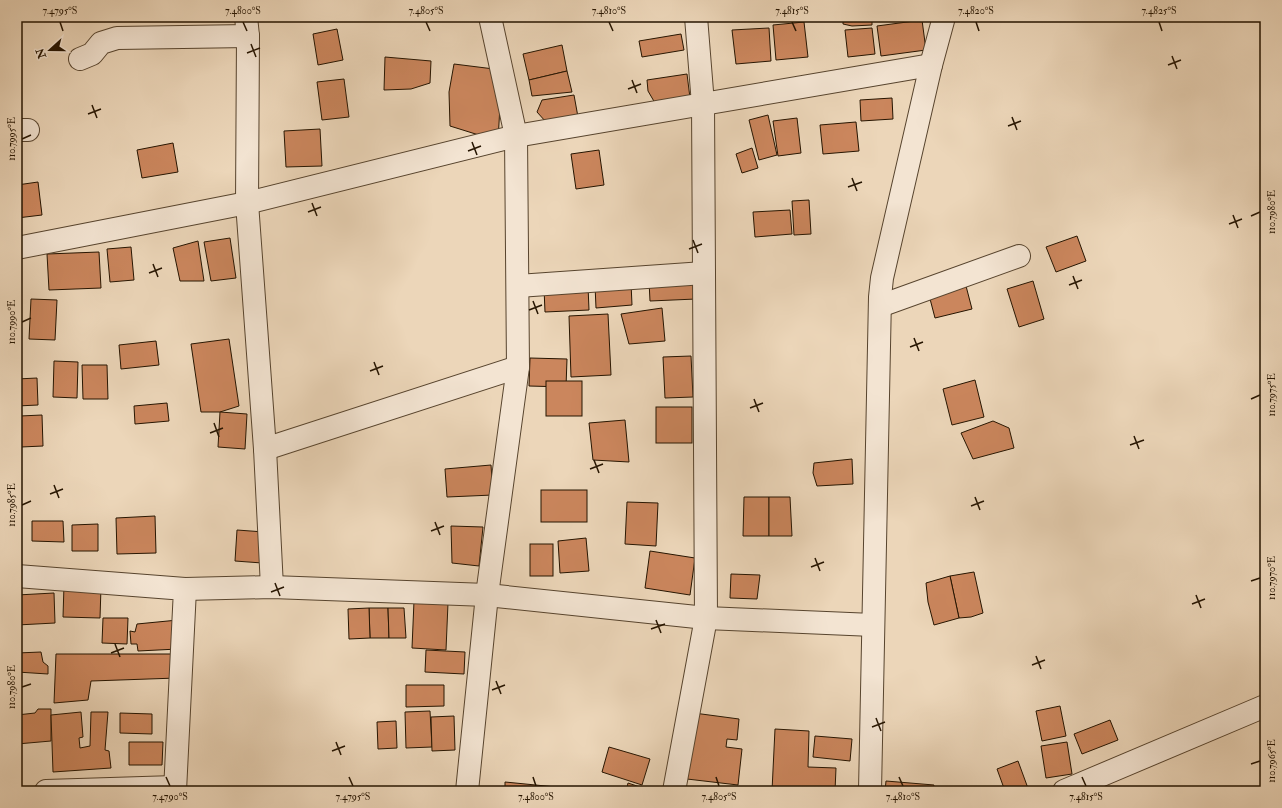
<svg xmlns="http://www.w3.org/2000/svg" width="1282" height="808" font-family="'IM FELL Double Pica',serif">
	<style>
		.building { fill: #cb865d; stroke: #251400 }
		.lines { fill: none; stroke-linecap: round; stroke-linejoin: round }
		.minor-casing { stroke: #57442e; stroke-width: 24 }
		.minor { stroke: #f3e4d2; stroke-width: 22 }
		.ticks { fill: none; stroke: #251400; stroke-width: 1.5 }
		.neatline { fill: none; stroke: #251400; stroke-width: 1.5 }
		.ticks-label { font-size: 10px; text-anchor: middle; fill: #251400 }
	</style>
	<rect width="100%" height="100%" fill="#ecd6b9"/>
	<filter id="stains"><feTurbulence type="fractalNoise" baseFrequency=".005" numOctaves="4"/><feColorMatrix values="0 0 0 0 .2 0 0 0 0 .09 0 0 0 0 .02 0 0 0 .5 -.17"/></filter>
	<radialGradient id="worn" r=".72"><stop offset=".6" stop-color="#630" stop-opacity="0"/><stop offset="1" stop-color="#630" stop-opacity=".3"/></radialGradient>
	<g class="building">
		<path d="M843,17H872V25L852,26L843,24Z"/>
		<path d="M922,20L926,50L881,56L877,26Z"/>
		<path d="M804,22L808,57L776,60L773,25Z"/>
		<path d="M769,28L771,61L736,64L732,30Z"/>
		<path d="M872,28L875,54L848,57L845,30Z"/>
		<path d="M337,29L343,60L318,65L313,34Z"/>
		<path d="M681,34L684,50L642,57L639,41Z"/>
		<path d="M562,45L567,71L529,80L523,54Z"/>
		<path d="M385,57L431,61L430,83L411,89L384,90Z"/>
		<path d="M454,64L502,70L498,141L450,126L449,92Z"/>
		<path d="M567,71L572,92L532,96L529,80Z"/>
		<path d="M687,74L690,98L655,103L648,91L647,80Z"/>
		<path d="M344,79L349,117L322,120L317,82Z"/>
		<path d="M574,95L578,117L546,122L537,112L542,100Z"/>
		<path d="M892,98L893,119L861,121L860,100Z"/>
		<path d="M768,115L777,155L759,160L749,120Z"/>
		<path d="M797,118L801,153L778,156L773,121Z"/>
		<path d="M856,122L859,151L823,154L820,125Z"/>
		<path d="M320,129L322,166L286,167L284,131Z"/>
		<path d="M173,143L178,172L142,178L137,150Z"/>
		<path d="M752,148L758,168L742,173L736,154Z"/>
		<path d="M599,150L604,185L576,189L571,154Z"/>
		<path d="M38,182L42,215L17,218V185Z"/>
		<path d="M809,200L811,234L794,235L792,201Z"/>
		<path d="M790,210L792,234L755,237L753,212Z"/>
		<path d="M1077,236L1086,261L1056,272L1046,247Z"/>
		<path d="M230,238L236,278L211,281L204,242Z"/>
		<path d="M198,241L204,281H180L173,248Z"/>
		<path d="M131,247L134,280L110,282L107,249Z"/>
		<path d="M99,252L101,288L49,290L47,254Z"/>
		<path d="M695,279L696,299L650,301L649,281Z"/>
		<path d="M1033,281L1044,319L1019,327L1007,289Z"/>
		<path d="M631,283L632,305L596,308L595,285Z"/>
		<path d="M588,286L589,310L545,312L544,288Z"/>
		<path d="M966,286L972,309L935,318L929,295Z"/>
		<path d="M31,299L57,300L55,340L29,339Z"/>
		<path d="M662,308L665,341L629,344L621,314Z"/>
		<path d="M608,314L611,375L571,377L569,316Z"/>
		<path d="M229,339L239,406L220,412H201L191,344Z"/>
		<path d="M156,341L159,365L121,369L119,345Z"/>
		<path d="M691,356L693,397L665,398L663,357Z"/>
		<path d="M530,358L567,359L566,387L529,386Z"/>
		<path d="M54,361L78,362L77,398L53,397Z"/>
		<path d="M82,365H107L108,399H83Z"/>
		<path d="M37,378L38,405L17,406V379Z"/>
		<path d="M975,380L984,417L952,425L943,389Z"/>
		<rect x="546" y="381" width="36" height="35"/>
		<path d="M167,403L169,421L135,424L134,406Z"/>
		<rect x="656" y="407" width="36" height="36"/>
		<path d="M220,412L247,414L245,449L218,447Z"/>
		<path d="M42,415L43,446L21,447L20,416Z"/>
		<path d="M625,420L629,462L593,460L589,423Z"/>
		<path d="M993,421L1009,428L1014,448L973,459L961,433Z"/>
		<path d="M852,459L853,484L817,486L813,473L814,463Z"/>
		<path d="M491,465L493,495L447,497L445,469Z"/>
		<rect x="541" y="490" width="46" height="32"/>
		<path d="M744,497H769V536H743Z"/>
		<path d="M769,497H790L792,536H769Z"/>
		<path d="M627,502L658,503L656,546L625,544Z"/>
		<path d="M155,516L156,553L117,554L116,518Z"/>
		<path d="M32,521H63L64,542L32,541Z"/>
		<path d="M98,524V551H72V525Z"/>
		<path d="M451,526L483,527L479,566L452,563Z"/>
		<path d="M237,530L264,532L262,563L235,561Z"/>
		<path d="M586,538L589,571L560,573L558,541Z"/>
		<rect x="530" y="544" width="23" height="32"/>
		<path d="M650,551L695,558L690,595L645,588Z"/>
		<path d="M974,572L983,613L971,617L959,618L950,576Z"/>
		<path d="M731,574L760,575L757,599L730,598Z"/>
		<path d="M950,576L959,618L934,625L928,602L926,583Z"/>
		<path d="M64,585L101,587L100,618L63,617Z"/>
		<path d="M54,593L55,623L17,625V595Z"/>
		<path d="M414,601L448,603L446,650L412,648Z"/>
		<path d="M369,608H388L389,638H370Z"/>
		<path d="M369,608L370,638L349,639L348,609Z"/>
		<path d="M388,608H404L406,638H389Z"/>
		<path d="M103,618H128L127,644L102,643Z"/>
		<path d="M178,620V649L138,651L137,644H131L130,631L135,632L137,624Z"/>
		<path d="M426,650L465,652L464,674L425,672Z"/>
		<path d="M41,652L43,662L48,666V674L17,672V653Z"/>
		<path d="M56,654H177V678L91,681L88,700L54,703Z"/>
		<path d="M406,685H444V706L406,707Z"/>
		<path d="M1060,706L1066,736L1042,741L1036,711Z"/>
		<path d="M38,709H51V741L17,744V715L35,713Z"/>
		<path d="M430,711L432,747L406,748L405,712Z"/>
		<path d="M81,712L83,737L79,738L80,748L90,746L91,712H108L105,750L109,751L111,768L53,772L51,715Z"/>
		<path d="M120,713L152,714V734L120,733Z"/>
		<path d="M694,713L739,719L737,740L727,739L726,747L742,749L738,785L687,779Z"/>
		<path d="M454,716L455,750L432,751L431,717Z"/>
		<path d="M1110,720L1118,740L1082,754L1074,734Z"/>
		<path d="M396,721L397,748L378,749L377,722Z"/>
		<path d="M775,729L809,731L808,767L836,768L835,791H772Z"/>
		<path d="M815,736L852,739L850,761L813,757Z"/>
		<path d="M129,742H163L162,765H129Z"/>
		<path d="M1067,742L1072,774L1046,778L1041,746Z"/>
		<path d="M609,747L650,759L642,785L602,772Z"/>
		<path d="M1018,761L1029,791H1005L997,769Z"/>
		<path d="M886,781L934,785L933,791H885Z"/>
		<path d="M505,782L576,789V791H505Z"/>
		<path d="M628,783L652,791H626Z"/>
	</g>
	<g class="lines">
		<g class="minor-casing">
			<g id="minor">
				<path d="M246,17L248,36L247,203L265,449L272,587"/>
				<path d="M80,59L92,54L101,43L117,38L248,36"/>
				<path d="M17,130H28"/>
				<path d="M17,248L247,203L516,136L931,65"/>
				<path d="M518,286L704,273"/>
				<path d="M880,306L1019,256"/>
				<path d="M265,449L518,367"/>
				<path d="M17,576L185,589L175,791"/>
				<path d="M185,589L272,587L487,595L706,618L873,625"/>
				<path d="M46,791L175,787"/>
				<path d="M467,791L487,595L518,367L516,136L490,17"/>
				<path d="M674,791L706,618L703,104L696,17"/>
				<path d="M870,791L880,297L882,278L931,65L944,17"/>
				<path d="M1064,791L1265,706"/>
			</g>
		</g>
		<use href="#minor" class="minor"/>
	</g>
	<path class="ticks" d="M60,22L63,31M243,22L247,31M426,22L430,31M609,22L613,31M792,22L796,31M976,22L979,31M1159,22L1162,31M251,44L256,57M247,53L260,48M1172,56L1177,69M1168,65L1181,60M632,80L637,93M628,89L641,84M92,105L97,118M88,114L101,109M1012,117L1017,130M1008,126L1021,121M22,139L31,135M472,142L477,155M468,151L481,146M852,178L857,191M848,187L862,182M312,203L317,216M308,212L321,207M1233,215L1238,228M1251,216L1260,212M1229,224L1242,219M693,240L698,253M689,249L702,244M153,264L158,277M149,273L162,268M1073,276L1078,289M1069,285L1082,280M533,301L538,314M529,310L542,305M22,322L31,318M914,338L919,351M910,347L923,342M374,362L379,375M370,371L383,366M754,399L759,412M1251,399L1260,395M750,408L763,403M214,423L219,437M210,433L223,428M1134,436L1139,449M1130,445L1144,440M594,460L599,473M590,469L603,464M54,485L59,498M50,494L63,489M975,497L980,510M22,505L31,501M971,506L984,501M435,522L440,535M431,531L444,526M815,558L820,571M811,567L824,562M1251,581L1260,578M275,583L280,596M271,592L284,587M1196,595L1201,608M1192,604L1205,599M656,620L661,633M651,629L665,624M115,644L120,657M111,653L124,648M1036,656L1041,669M1032,665L1045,660M496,681L501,694M22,687L31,684M492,690L505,685M876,718L881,731M872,727L885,722M336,742L341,755M332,751L345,746M1251,764L1260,761M166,777L170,786M349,777L353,786M533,777L536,786M716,777L719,786M899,777L903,786M1082,777L1086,786"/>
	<rect width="1282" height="808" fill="none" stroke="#ecd6b9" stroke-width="44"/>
	<g transform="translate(50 50) rotate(249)" stroke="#f3e4d2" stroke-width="3" paint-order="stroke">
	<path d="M0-3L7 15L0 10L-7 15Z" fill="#251400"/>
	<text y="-6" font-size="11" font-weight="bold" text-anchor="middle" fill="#251400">N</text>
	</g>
	<rect x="22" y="22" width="1238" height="764" class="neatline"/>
	<g class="ticks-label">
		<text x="60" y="14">7.4795°S</text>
		<text x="243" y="14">7.4800°S</text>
		<text x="426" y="14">7.4805°S</text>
		<text x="609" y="14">7.4810°S</text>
		<text x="792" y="14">7.4815°S</text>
		<text x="976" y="14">7.4820°S</text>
		<text x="1159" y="14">7.4825°S</text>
		<text transform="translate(11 139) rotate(-90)" y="4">110.7995°E</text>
		<text transform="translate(1271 212) rotate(-90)" y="4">110.7980°E</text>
		<text transform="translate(11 322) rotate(-90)" y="4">110.7990°E</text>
		<text transform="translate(1271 395) rotate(-90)" y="4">110.7975°E</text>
		<text transform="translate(11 505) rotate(-90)" y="4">110.7985°E</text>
		<text transform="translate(1271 578) rotate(-90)" y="4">110.7970°E</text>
		<text transform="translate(11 687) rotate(-90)" y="4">110.7980°E</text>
		<text transform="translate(1271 761) rotate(-90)" y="4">110.7965°E</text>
		<text x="170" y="800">7.4790°S</text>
		<text x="353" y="800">7.4795°S</text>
		<text x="536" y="800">7.4800°S</text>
		<text x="719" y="800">7.4805°S</text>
		<text x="903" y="800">7.4810°S</text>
		<text x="1086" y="800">7.4815°S</text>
	</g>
	<rect width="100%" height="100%" filter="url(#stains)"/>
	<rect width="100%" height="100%" fill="url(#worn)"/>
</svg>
